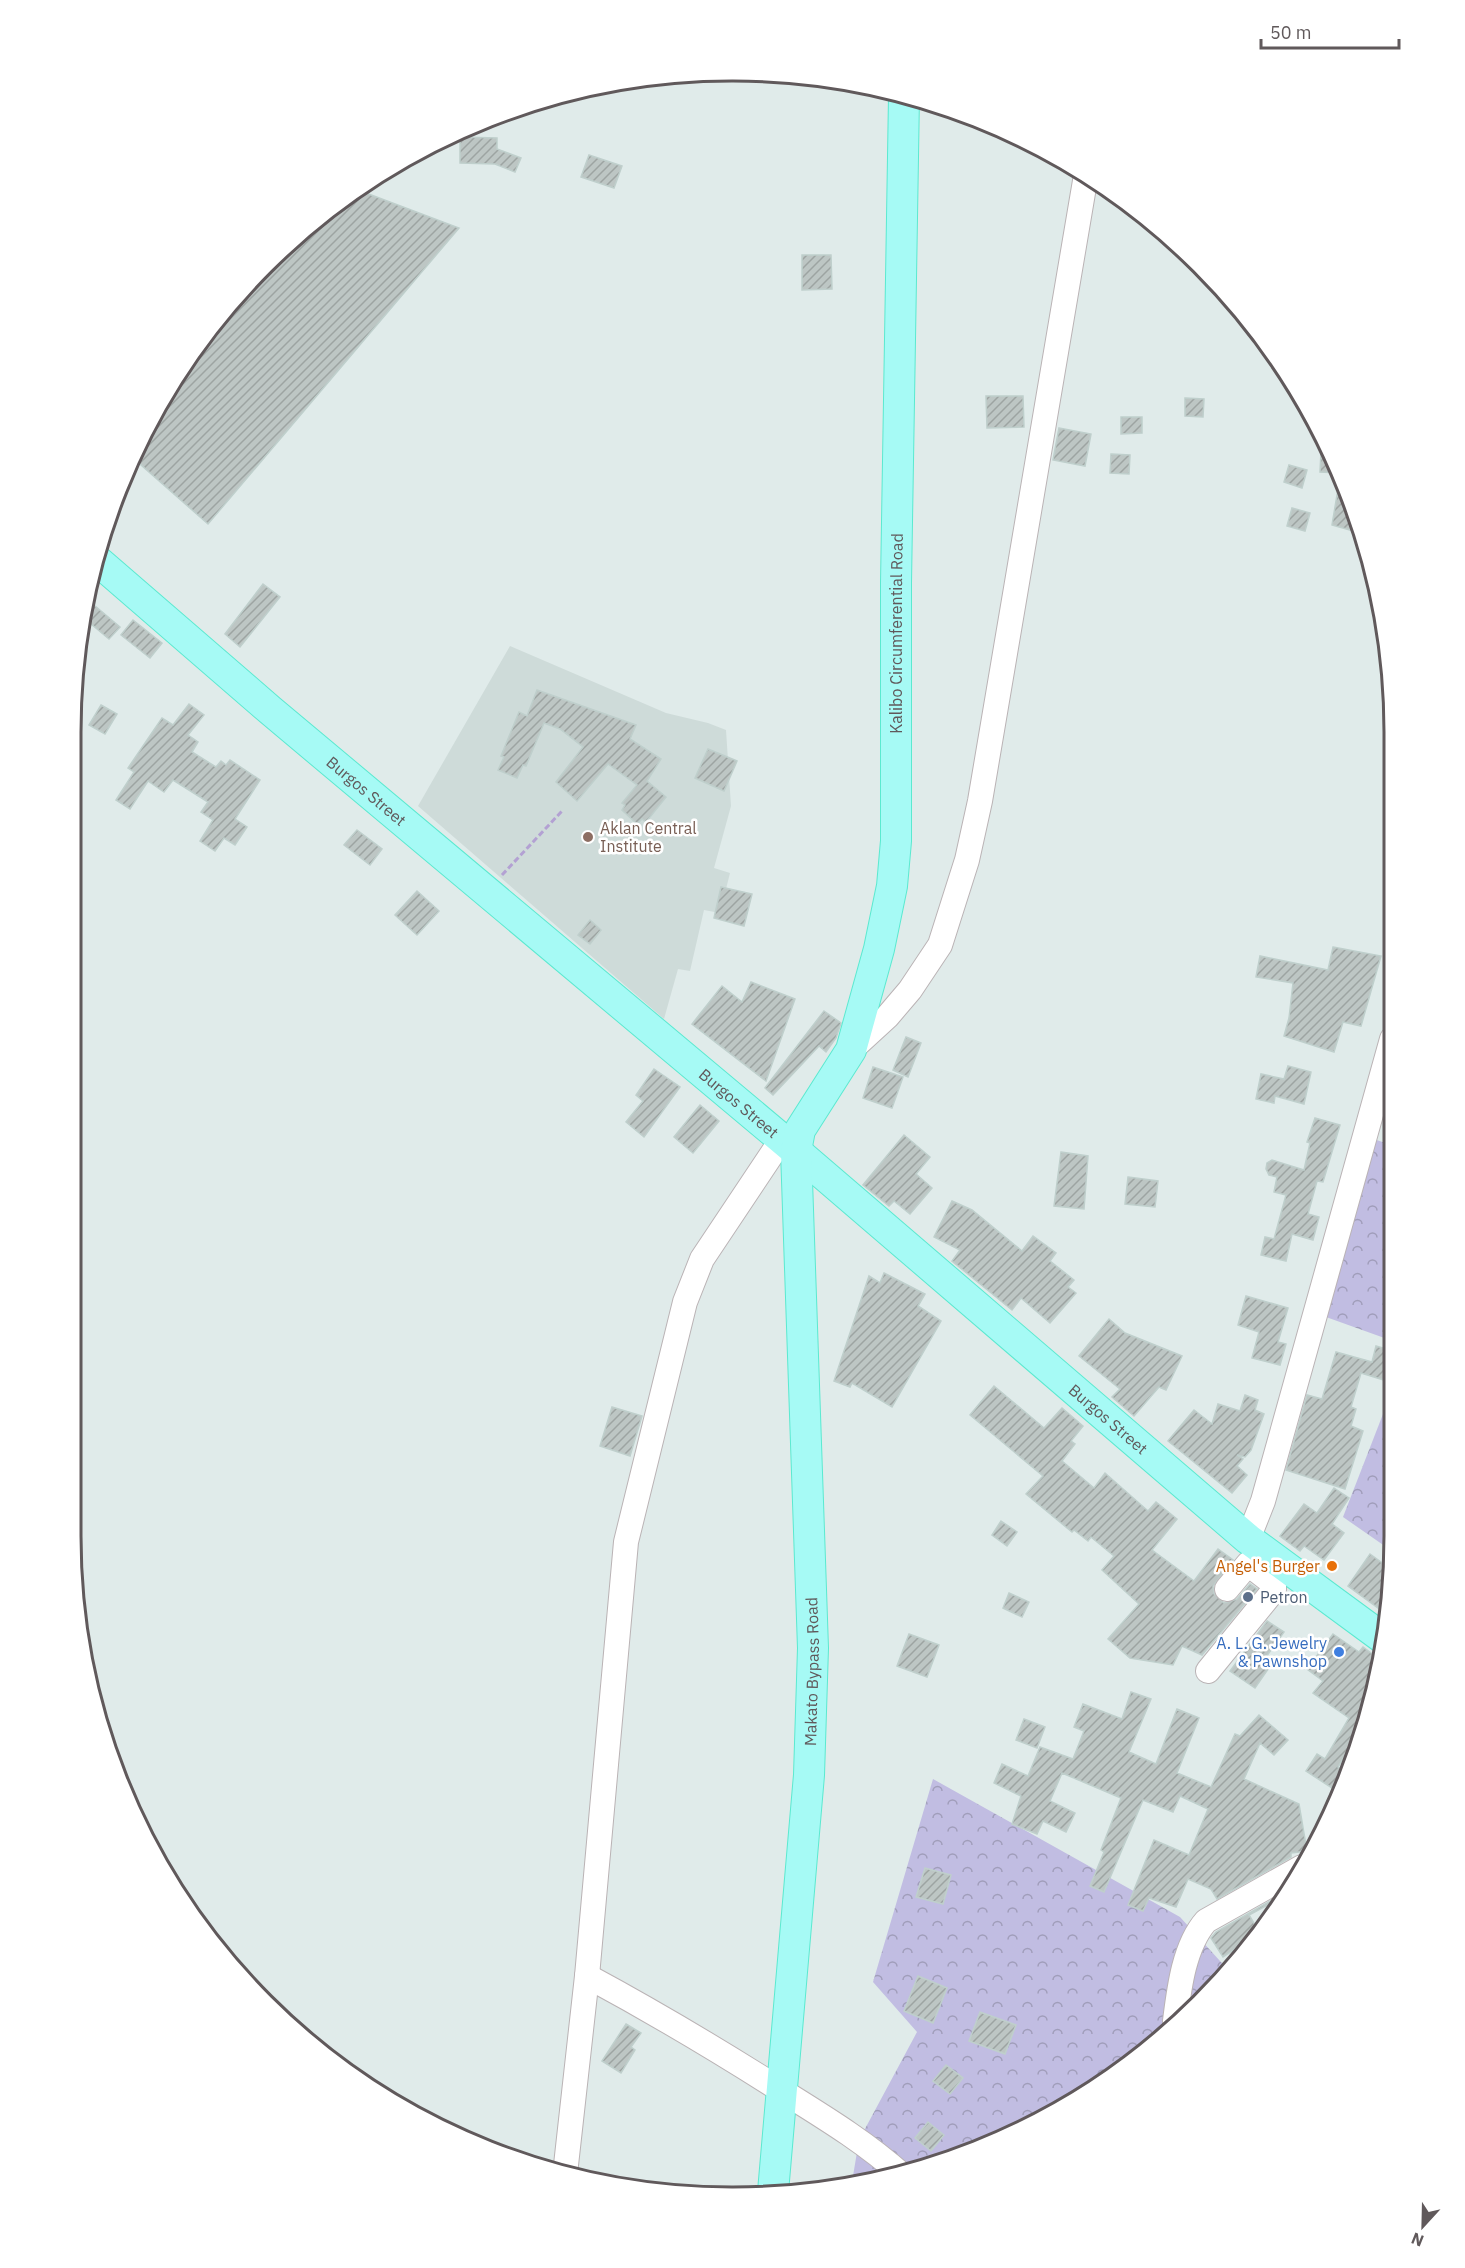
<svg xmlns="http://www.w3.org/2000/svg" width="1465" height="2268" font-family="'IBM Plex Sans',sans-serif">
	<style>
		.education { fill: #cedbd9 }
		.forest { fill: url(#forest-crowns) }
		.building { fill: url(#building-hatch); stroke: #bfcfcc; stroke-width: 1.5 }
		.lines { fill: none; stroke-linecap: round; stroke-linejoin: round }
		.minor-casing { stroke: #bab3b5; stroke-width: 26 }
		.major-casing { stroke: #5be9d0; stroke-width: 32 }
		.path { stroke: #b3a1d3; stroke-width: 3; stroke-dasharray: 6 3; stroke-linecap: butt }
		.minor { stroke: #fff; stroke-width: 24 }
		.major { stroke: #a6faf5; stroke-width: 30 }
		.education-dot { fill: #8d6e63; stroke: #fff; stroke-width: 2 }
		.food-dot { fill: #e8710a; stroke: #fff; stroke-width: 2 }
		.service-dot { fill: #5c6f8a; stroke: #fff; stroke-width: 2 }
		.shop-dot { fill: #3f7fe0; stroke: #fff; stroke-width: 2 }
		.labels { text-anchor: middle; stroke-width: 5; stroke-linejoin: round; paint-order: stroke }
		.street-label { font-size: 16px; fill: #60595b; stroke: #fff }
		.education-label { font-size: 16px; fill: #785e54; stroke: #fff; text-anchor: start }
		.food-label { font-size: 16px; fill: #c56008; stroke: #fff; text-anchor: end }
		.service-label { font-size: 16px; fill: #4e5e75; stroke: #fff; text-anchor: start }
		.shop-label { font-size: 16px; fill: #366cbe; stroke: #fff; text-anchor: end }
		.rim { fill: none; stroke: #60595b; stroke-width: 3 }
	</style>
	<defs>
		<pattern id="forest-crowns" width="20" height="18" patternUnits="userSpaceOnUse" patternTransform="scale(1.5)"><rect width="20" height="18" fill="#c1bde2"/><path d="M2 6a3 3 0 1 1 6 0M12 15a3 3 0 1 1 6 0" fill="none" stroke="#a09dba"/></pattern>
		<pattern id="building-hatch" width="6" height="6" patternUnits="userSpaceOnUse" patternTransform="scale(1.5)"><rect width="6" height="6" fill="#bdc6c4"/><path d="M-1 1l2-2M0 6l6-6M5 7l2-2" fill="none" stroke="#9da4a2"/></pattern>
	</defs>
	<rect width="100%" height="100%" fill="#e0ebea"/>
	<path class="education" d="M510,646L666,713L708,723L726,730L731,806L714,868L730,873L720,913L704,910L690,971L678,969L664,1019L418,806Z"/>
	<g class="forest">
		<path d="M1371,1138L1391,1145L1390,1340L1326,1317Z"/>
		<path d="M1390,1396L1389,1549L1343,1517Z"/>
		<path d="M933,1779L1180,1917L1230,1972L1100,2086L1025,2129L904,2175L852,2182L859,2140L917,2032L873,1982Z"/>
	</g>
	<g class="building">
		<path d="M460,137L497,138V149L521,158L515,172L495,164L460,163Z"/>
		<path d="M589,155L622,166L614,188L581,177Z"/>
		<path d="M358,190L459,228L208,524L132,457L159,401L235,296L329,208Z"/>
		<path d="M802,255H831L832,289L802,290Z"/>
		<path d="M986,396H1023L1024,427L987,428Z"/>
		<path d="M1185,398L1204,399L1203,417L1185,416Z"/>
		<path d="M1121,417H1142V433L1121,434Z"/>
		<path d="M1059,428L1091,434L1085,466L1053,460Z"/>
		<path d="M1322,432L1326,440L1339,473L1320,472Z"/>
		<path d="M1111,454L1130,455L1129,474L1110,473Z"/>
		<path d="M1289,465L1307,470L1302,488L1284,482Z"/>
		<path d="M1340,477L1354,515L1350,530L1332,525Z"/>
		<path d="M1292,508L1310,513L1305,531L1287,526Z"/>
		<path d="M263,584L280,597L240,647L225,634Z"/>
		<path d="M88,600L120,627L109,639L84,618Z"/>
		<path d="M133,620L162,643L150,658L121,635Z"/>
		<path d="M537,690L636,725L630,739L661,759L647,781L666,797L646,822L642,819L637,824L622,810L625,805L622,803L637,785L608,764L577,801L556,782L583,747L560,729L544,723L526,766L523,765L517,778L498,770L504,757L501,756L519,712L527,716Z"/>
		<path d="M189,704L204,715L188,735L198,742L192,752L216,767L221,761L226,765L230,760L260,780L235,819L247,827L235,845L224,838L215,851L200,841L213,820L201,812L208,802L173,780L164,792L148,781L130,809L116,800L134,772L128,768L162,718L173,725Z"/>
		<path d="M101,705L117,714L105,734L89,725Z"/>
		<path d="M708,749L737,761L724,791L695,778Z"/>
		<path d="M357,830L382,849L370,865L344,845Z"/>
		<path d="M721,887L752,894L744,926L714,918Z"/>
		<path d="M417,891L439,911L417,935L395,915Z"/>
		<path d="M590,920L601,930L590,944L578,935Z"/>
		<path d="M1333,947L1381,956L1361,1026L1343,1022L1334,1052L1284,1036L1289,1018L1293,983L1256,977L1260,956L1328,970Z"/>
		<path d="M751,982L795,999L766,1081L692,1024L722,986L742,1002Z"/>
		<path d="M824,1011L841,1023L836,1038L826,1052L819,1046L773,1095L765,1088Z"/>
		<path d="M906,1037L921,1043L908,1077L893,1070Z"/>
		<path d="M1288,1066L1311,1072L1304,1104L1275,1096L1274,1103L1256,1099L1261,1074L1284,1079Z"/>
		<path d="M873,1067L903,1077L892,1108L863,1098Z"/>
		<path d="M654,1069L680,1087L644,1137L626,1122L643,1101L636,1095Z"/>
		<path d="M700,1105L719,1121L693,1153L674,1137Z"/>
		<path d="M1315,1118L1340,1125L1323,1182L1317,1181L1308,1214L1319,1217L1313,1240L1292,1234L1286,1261L1261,1255L1265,1237L1274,1239L1286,1195L1274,1192L1277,1177L1269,1175L1266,1169L1267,1163L1272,1160L1304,1170L1310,1143L1307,1142Z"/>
		<path d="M904,1135L930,1157L916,1174L932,1188L910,1214L894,1201L889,1206L863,1185Z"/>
		<path d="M1061,1152L1088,1156L1084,1209L1054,1206Z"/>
		<path d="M1128,1177L1158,1181L1155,1207L1125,1204Z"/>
		<path d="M952,1201L972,1210L1022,1251L1033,1236L1056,1253L1050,1261L1074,1280L1068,1287L1076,1293L1050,1323L1021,1298L1012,1310L952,1261L960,1250L934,1237Z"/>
		<path d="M884,1273L925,1294L918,1306L941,1321L892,1407L852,1383L850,1387L834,1381L869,1276L880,1283Z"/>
		<path d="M1246,1296L1288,1308L1278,1342L1286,1344L1280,1365L1252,1358L1259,1332L1238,1325Z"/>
		<path d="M1109,1319L1125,1333L1182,1356L1166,1390L1159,1387L1134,1416L1112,1397L1120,1389L1079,1356Z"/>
		<path d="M1376,1346L1390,1350V1371L1387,1381L1361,1373L1351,1407L1356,1409L1351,1426L1363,1431L1345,1489L1286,1470L1307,1395L1322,1399L1336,1352L1372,1362Z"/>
		<path d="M994,1386L1044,1428L1062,1408L1083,1426L1071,1441L1075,1444L1062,1461L1094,1488L1105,1473L1148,1511L1156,1502L1177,1519L1152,1550L1194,1581L1218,1549L1233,1560L1213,1586L1214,1594L1224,1603L1237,1599L1250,1584L1257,1589L1202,1655L1182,1646L1173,1665L1130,1658L1108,1639L1139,1604L1102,1570L1114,1556L1091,1537L1088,1541L1074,1530L1072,1532L1026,1494L1043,1476L970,1415Z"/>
		<path d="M1245,1395L1258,1400L1255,1410L1264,1414L1251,1450L1245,1457L1237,1455L1243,1459L1237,1466L1247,1475L1232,1493L1168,1441L1194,1410L1212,1424L1218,1404L1240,1411Z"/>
		<path d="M612,1407L642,1416L630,1456L600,1446Z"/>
		<path d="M1334,1488L1349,1498L1332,1524L1344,1533L1324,1560L1304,1546L1300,1551L1280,1536L1304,1504L1317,1513Z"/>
		<path d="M1001,1521L1017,1532L1007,1546L992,1535Z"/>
		<path d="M1370,1554L1389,1568V1616L1348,1586Z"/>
		<path d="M1009,1593L1029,1602L1022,1617L1003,1608Z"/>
		<path d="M1267,1621L1284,1632L1266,1657L1273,1662L1255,1688L1230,1671Z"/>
		<path d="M909,1634L939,1645L927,1677L897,1666Z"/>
		<path d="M1333,1634L1359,1652L1363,1647L1379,1659L1360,1729L1338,1767L1347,1773L1335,1790L1306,1771L1317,1754L1325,1759L1349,1718L1313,1693L1323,1681L1307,1669Z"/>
		<path d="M1131,1692L1151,1699L1129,1752L1156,1764L1177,1709L1199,1718L1177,1773L1211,1787L1235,1734L1240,1736L1259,1715L1288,1740L1274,1755L1260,1743L1244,1779L1299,1804L1307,1851L1291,1853V1857L1217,1899L1211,1889L1188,1879L1176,1907L1149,1898L1143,1911L1128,1905L1154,1840L1189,1855L1208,1809L1180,1796L1173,1812L1143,1800L1104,1892L1090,1886L1104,1852L1101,1850L1121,1798L1062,1773L1050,1801L1075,1813L1066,1832L1043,1821L1037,1834L1012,1824L1021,1796L994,1783L1002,1764L1028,1776L1040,1747L1073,1759L1084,1731L1074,1727L1083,1704L1122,1719Z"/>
		<path d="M1024,1719L1045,1727L1037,1748L1016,1740Z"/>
		<path d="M925,1868L951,1875L943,1904L916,1897Z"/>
		<path d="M1288,1891L1281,1906L1277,1900L1249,1915L1260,1933L1223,1957L1211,1938L1216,1932Z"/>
		<path d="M918,1976L947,1988L933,2023L904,2011Z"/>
		<path d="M980,2012L1016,2025L1005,2054L969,2041Z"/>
		<path d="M626,2024L641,2033L631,2047L635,2050L621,2073L602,2061Z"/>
		<path d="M946,2065L963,2078L950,2094L933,2081Z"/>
		<path d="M928,2122L944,2135L931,2151L915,2138Z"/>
	</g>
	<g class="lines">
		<g class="minor-casing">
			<g id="minor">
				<path d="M851,1050L887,1017L910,990L940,945L967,860L980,801L1086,175"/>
				<path d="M1248,1539L1263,1501L1392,1039"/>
				<path d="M1208,1671L1274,1590V1584L1248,1564L1227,1589"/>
				<path d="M587,1976C652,2011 716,2049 779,2089C822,2116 864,2141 902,2175"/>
				<path d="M1175,2021C1179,1989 1184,1946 1206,1921L1302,1867"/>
				<path d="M565,2174L587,1976L626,1542L685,1302L702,1259L782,1139"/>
			</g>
		</g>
		<g class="major-casing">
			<g id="major">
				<path id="s1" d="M99,562L270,710L796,1151L1248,1539L1384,1639"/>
				<path id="s2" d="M773,2192L809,1775L813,1648L796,1151L800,1130L851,1050L879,949L892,886L896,841V583L904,96"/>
			</g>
		</g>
		<path class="path" d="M502,875L562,811"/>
		<use href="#minor" class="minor"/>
		<use href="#major" class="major"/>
	</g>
	<circle class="education-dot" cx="588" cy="837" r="6"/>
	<circle class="food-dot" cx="1332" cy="1566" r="6"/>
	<circle class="service-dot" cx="1248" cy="1597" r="6"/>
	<circle class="shop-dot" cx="1339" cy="1652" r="6"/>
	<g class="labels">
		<g class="street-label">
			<text dy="6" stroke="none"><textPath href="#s2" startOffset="1581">Kalibo Circumferential Road</textPath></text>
			<text dy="6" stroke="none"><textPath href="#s1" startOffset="352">Burgos Street</textPath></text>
			<text dy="6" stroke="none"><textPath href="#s1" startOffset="838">Burgos Street</textPath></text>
			<text dy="6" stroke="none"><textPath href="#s1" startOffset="1324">Burgos Street</textPath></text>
			<text dy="6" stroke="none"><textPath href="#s2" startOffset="522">Makato Bypass Road</textPath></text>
		</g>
		<g class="education-label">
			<text x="600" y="834">Aklan Central<tspan x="600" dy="18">Institute</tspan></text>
		</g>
		<g class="food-label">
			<text x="1320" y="1572">Angel's Burger</text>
		</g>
		<g class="service-label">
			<text x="1260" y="1603">Petron</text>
		</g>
		<g class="shop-label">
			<text x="1327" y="1649">A. L. G. Jewelry<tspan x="1327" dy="18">&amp; Pawnshop</tspan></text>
		</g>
	</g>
	<path d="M0 0H1465V2268H0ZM732 81H733A651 651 0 0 1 1384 732V1536A651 651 0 0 1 733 2187H732A651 651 0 0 1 81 1536V732A651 651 0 0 1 732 81Z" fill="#fff" fill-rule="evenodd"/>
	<path class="rim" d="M732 81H733A651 651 0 0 1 1384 732V1536A651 651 0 0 1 733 2187H732A651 651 0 0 1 81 1536V732A651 651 0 0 1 732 81Z"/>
	<g transform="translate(1423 2226) rotate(202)" stroke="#ffffff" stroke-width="4.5" paint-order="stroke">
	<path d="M0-4.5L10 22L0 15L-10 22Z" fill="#60595b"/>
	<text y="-9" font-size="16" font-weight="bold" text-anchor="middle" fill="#60595b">N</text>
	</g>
	<path d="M1261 39v9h138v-9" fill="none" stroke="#60595b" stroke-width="3"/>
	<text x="1270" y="39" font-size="18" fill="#60595b" stroke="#ffffff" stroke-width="4.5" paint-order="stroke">50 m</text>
</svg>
